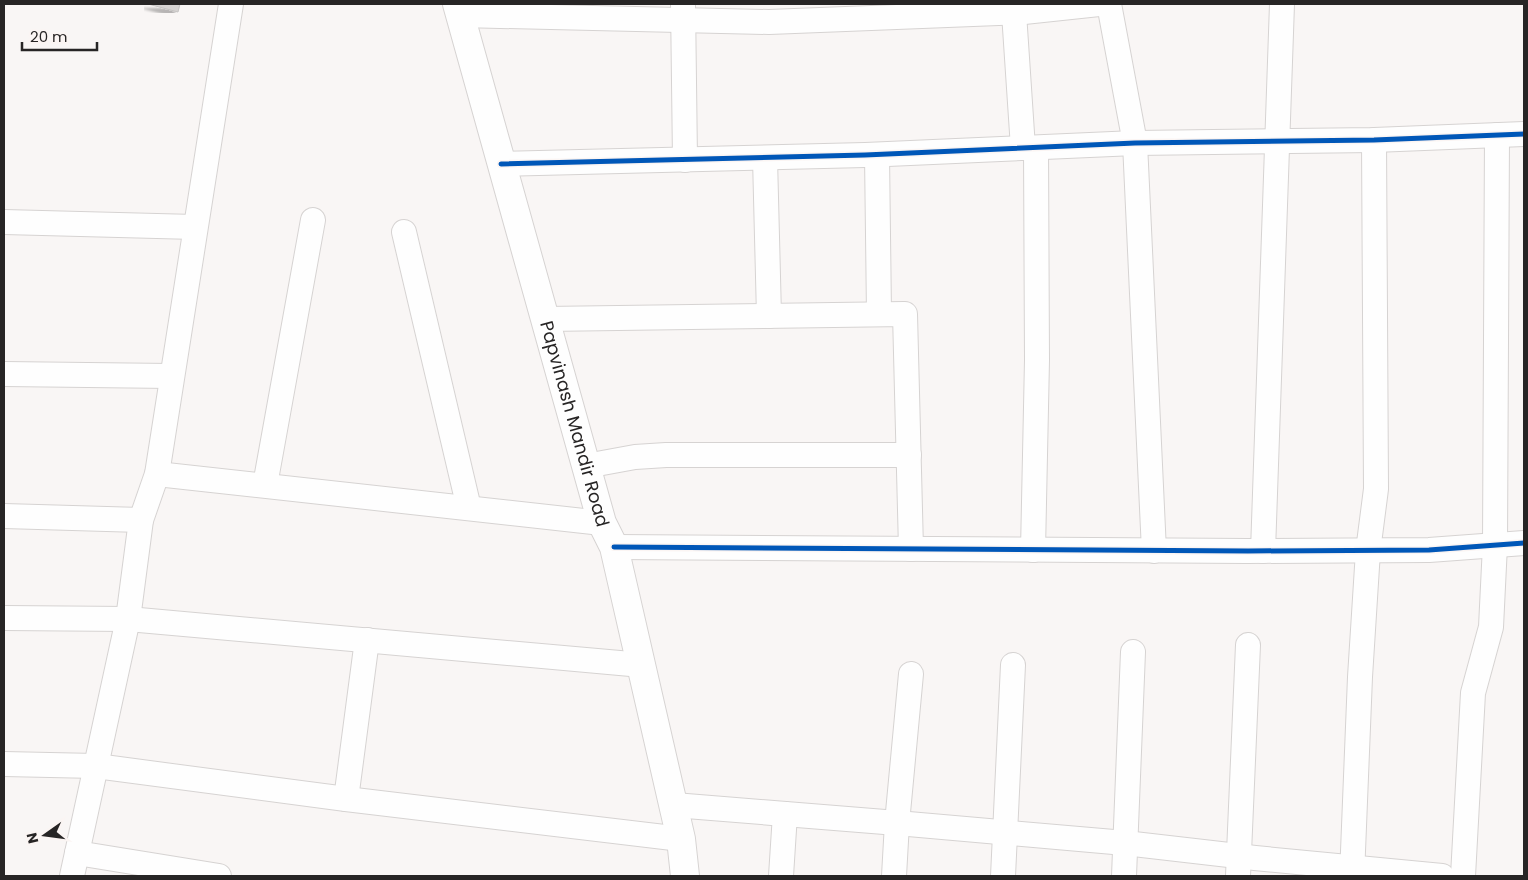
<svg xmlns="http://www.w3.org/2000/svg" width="1528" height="880" font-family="Poppins,sans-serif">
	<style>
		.building { fill: #d7d4d3; stroke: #c5c3c2; filter: url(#shadow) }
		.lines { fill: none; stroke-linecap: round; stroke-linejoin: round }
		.street-casing { stroke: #d6d3d2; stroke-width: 26 }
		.secondary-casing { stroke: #d6d3d2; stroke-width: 30 }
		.street { stroke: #fefefe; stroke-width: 24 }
		.secondary { stroke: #fefefe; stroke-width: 28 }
		.cycleway-casing { stroke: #fbf5f3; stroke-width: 8 }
		.cycleway { stroke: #0057b8; stroke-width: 5 }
		.labels { text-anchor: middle; stroke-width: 4; stroke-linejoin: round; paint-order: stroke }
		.street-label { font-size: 18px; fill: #272525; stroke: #fbf5f3 }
	</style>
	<defs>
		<filter id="shadow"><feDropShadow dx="-4.5" dy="4.5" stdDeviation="1" flood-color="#0004"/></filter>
	</defs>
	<rect width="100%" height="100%" fill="#f9f6f5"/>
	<path class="building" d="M148,4H180L178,12Z"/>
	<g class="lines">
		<g class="street-casing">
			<g id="street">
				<path d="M683,4L685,160"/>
				<path d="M1109,4L1135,143L1154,551"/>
				<path d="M1014,13L1023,148"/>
				<path d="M460,15L769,22L1024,12L1099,4"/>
				<path d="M877,155L879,314"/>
				<path d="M765,158L769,316"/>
				<path d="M501,164L865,155L1135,143L1374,140L1524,134"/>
				<path d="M4,222L195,227"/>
				<path d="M404,232L469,508"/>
				<path d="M545,319L905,314L911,549"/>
				<path d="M4,374L171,376"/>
				<path d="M586,466L635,457L666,455H909"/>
				<path d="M157,474L602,523"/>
				<path d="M265,485L313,220"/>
				<path d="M4,516L141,520"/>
				<path d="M614,547L1248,551L1429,550L1524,543"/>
				<path d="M1033,550L1037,360L1036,148"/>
				<path d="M1263,551L1282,4"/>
				<path d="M4,618L128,619L642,665"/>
				<path d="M4,764L96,766L346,799L681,839"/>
				<path d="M346,799L367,640"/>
				<path d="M674,805L897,823L1125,843L1255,858L1442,876"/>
				<path d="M77,853L219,876"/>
				<path d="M72,876L128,619L141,520L157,474L231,4"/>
				<path d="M781,876L785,814"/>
				<path d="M894,876L897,823L911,674"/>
				<path d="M1003,876L1013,665"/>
				<path d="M1124,876L1133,652"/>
				<path d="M1238,876L1248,645"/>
				<path d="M1352,876L1360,677L1368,551L1376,489L1374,140"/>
				<path d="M1463,876L1473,693L1491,627L1495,545L1497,135"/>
			</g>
		</g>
		<g class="secondary-casing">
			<g id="secondary">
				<path id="s1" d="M457,4L602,523L614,547L681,839L685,876"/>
			</g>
		</g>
		<use href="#street" class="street"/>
		<use href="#secondary" class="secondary"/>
		<g class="cycleway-casing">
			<g id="cycleway">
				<path d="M501,164L865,155L1135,143L1374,140L1524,134"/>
				<path d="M614,547L1248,551L1429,550L1524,543"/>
			</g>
		</g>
		<use href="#cycleway" class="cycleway"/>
	</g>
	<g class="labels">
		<g class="street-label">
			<text dy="6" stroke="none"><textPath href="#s1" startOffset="436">Papvinash Mandir Road</textPath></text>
		</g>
	</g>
	<rect width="1528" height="880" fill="none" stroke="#272525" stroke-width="10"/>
	<g transform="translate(45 835) rotate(256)" stroke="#fbf5f3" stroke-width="4" paint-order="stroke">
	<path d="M0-4L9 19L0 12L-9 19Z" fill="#272525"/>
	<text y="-8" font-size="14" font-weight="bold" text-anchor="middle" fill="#272525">N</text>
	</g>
	<path d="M22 42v8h75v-8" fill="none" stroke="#272525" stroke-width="2.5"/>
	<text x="30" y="42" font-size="15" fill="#272525" stroke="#fbf5f3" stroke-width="4" paint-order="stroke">20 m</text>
</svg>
